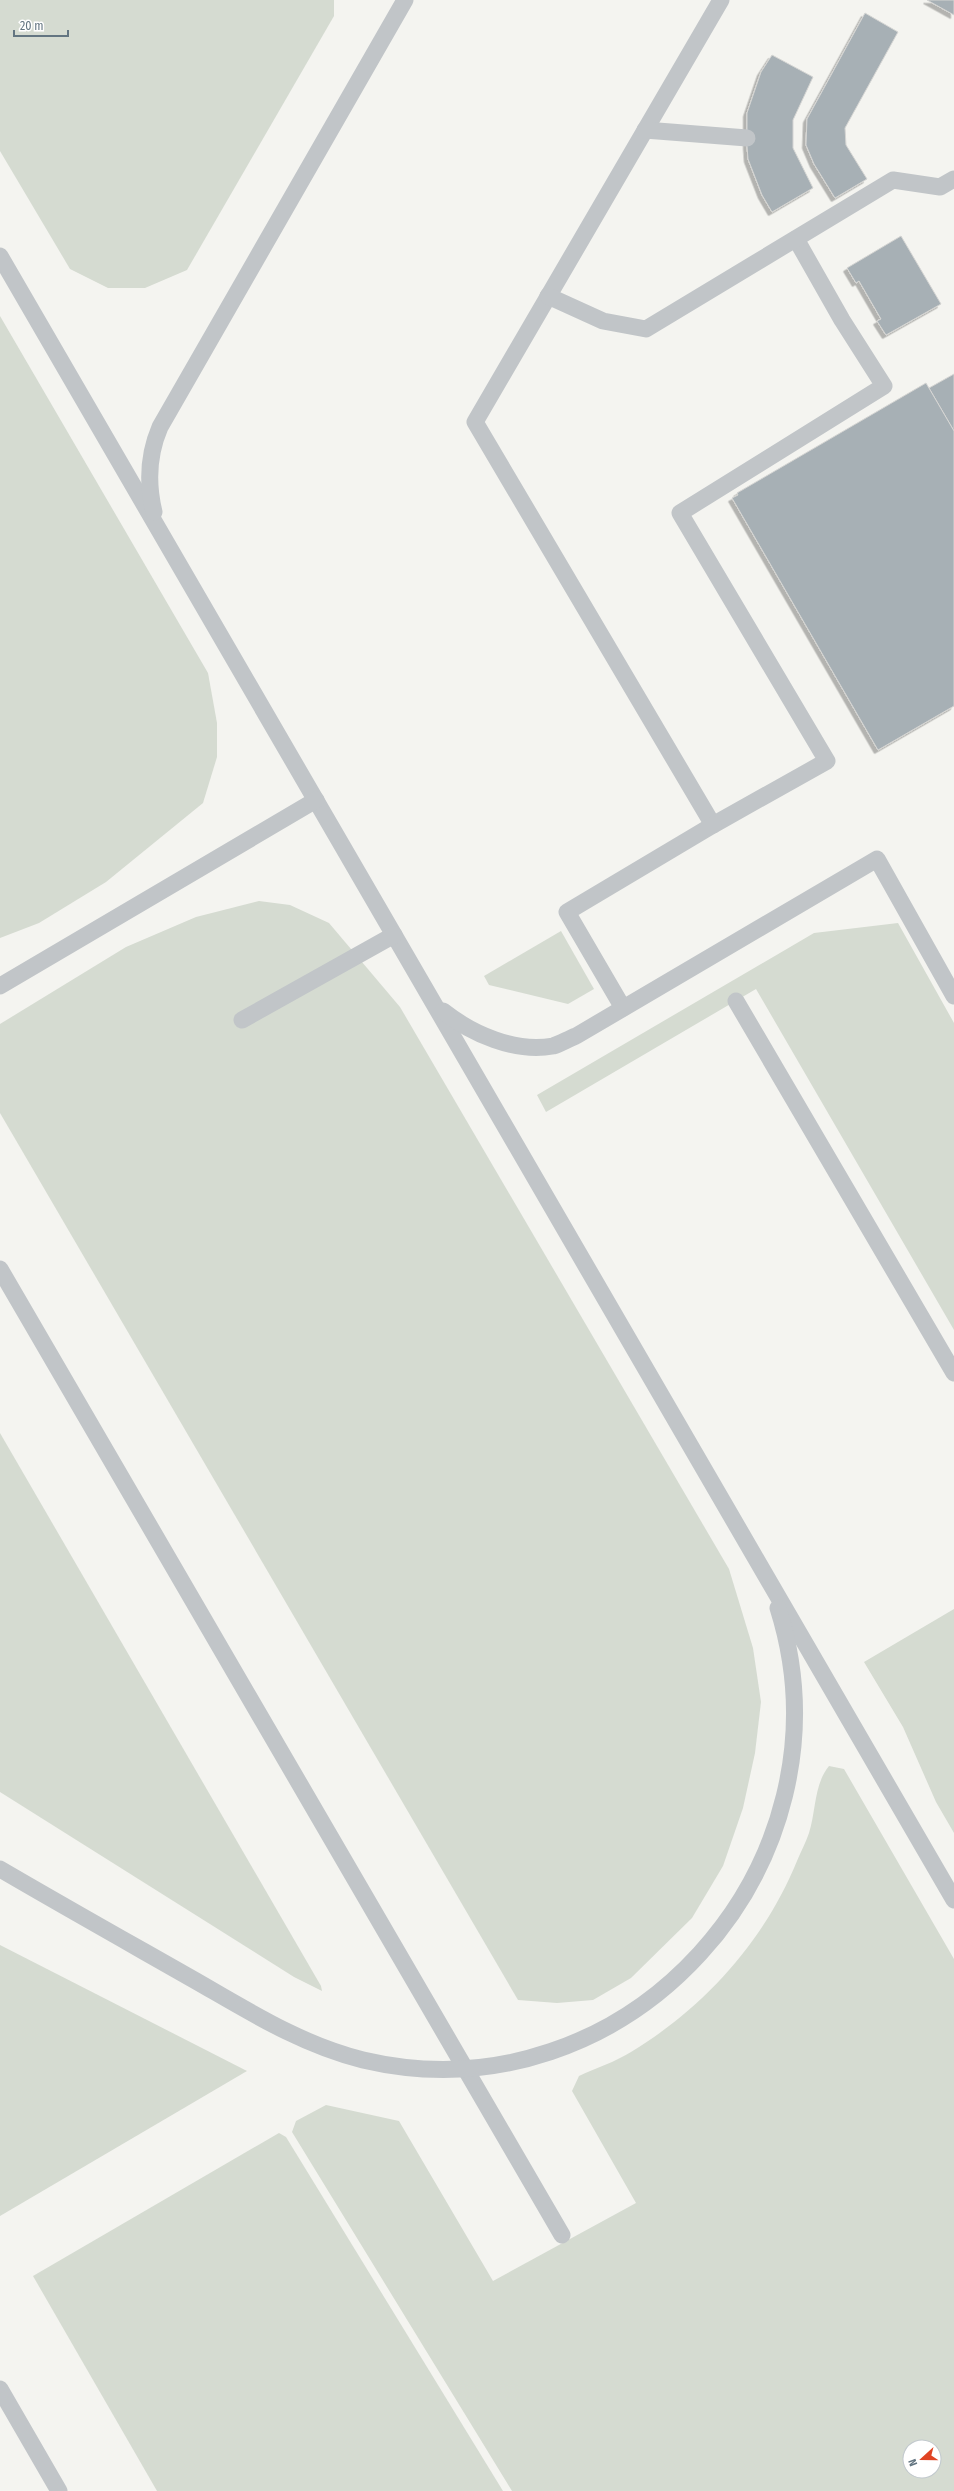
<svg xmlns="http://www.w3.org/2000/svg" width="954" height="2491" font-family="'Fira Sans Condensed',sans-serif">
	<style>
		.green { fill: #d5dbd1; fill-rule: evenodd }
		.building { fill: #a7b0b5; stroke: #d5d5d3; filter: url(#shadow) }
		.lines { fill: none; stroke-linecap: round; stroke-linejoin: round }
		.minor { stroke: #c1c5c8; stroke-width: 17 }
	</style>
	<defs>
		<filter id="shadow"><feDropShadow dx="-3.5" dy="3.5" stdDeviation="0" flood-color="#0004"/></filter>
	</defs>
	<rect width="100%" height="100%" fill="#f4f4f0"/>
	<g class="green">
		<path d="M0,0H334V16L187,270L145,288H108L70,269L0,151Z"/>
		<path d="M0,316L208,673L217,723V757L203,803L106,882L39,923L0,938Z"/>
		<path d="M259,901L290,905L329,923L400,1007L729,1569L753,1648L761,1702L755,1753L743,1808L723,1866L692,1918L631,1978L593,2000L557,2003L518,2000L0,1113V1024L126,947L196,917Z"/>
		<path d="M898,923L954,1023V1330L756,989L546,1112L537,1095L814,933Z"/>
		<path d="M561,931L594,989L568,1004L489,985L484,976Z"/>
		<path d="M0,1433L321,1986L322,1991L294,1977L0,1792Z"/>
		<path d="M954,1609V1833L936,1802L903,1727L864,1662Z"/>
		<path d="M829,1766L844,1769L954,1959V2491H512L292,2132L296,2121L326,2105L399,2121L493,2281L636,2203L572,2091L579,2076C596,2068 615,2062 631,2052C704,2008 765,1940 797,1861C801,1851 806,1842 809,1833C816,1811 814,1784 829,1766ZM910,2447H934V2471H910Z"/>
		<path d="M0,1945L247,2071L0,2216Z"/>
		<path d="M279,2133L286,2137L503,2491H157L33,2276Z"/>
	</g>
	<g class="building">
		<path d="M927,0H954V15Z"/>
		<path d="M865,13L898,32L845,128L846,145L867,179L835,198L814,164L806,145L807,119Z"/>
		<path d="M772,55L813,77L793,120V148L813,188L772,212L762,195L748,159L747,146V113L761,72Z"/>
		<path d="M901,236L941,304L886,335L877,321L881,319L859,281L856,283L847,268Z"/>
		<path d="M954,374V431L929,388Z"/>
		<path d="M926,383L954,431V706L878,750L732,498L738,495L737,493Z"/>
	</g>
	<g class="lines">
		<g class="minor">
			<path d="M721,0L475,422L713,825L827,761L680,513L884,386L842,320L796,239"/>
			<path d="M645,130L747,138"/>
			<path d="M0,256L954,1900"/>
			<path d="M548,296L603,321L646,329L893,180L940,187L954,179"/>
			<path d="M154,512C147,483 148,455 160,427L405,0"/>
			<path d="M0,986L316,800"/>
			<path d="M736,1001L954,1373"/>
			<path d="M623,1008L567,912L713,825"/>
			<path d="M443,1011C472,1034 515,1053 553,1046C560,1044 568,1039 576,1036L877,859L954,996"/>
			<path d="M242,1020L394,935"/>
			<path d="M0,1269L562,2235"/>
			<path d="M0,1869C65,1907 131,1944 196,1981C250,2012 302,2045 363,2060C627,2122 859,1865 778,1608"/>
			<path d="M0,2389L59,2491"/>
		</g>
	</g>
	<g transform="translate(922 2459) rotate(249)"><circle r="19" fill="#ffffff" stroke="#c1c8cd"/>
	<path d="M0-3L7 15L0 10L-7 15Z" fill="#e04424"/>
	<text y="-6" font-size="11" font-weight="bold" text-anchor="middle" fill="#637581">N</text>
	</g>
	<path d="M14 30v6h54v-6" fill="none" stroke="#637581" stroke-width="2"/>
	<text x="20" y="30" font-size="12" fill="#637581" stroke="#ffffff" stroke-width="3" paint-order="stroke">20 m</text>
</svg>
